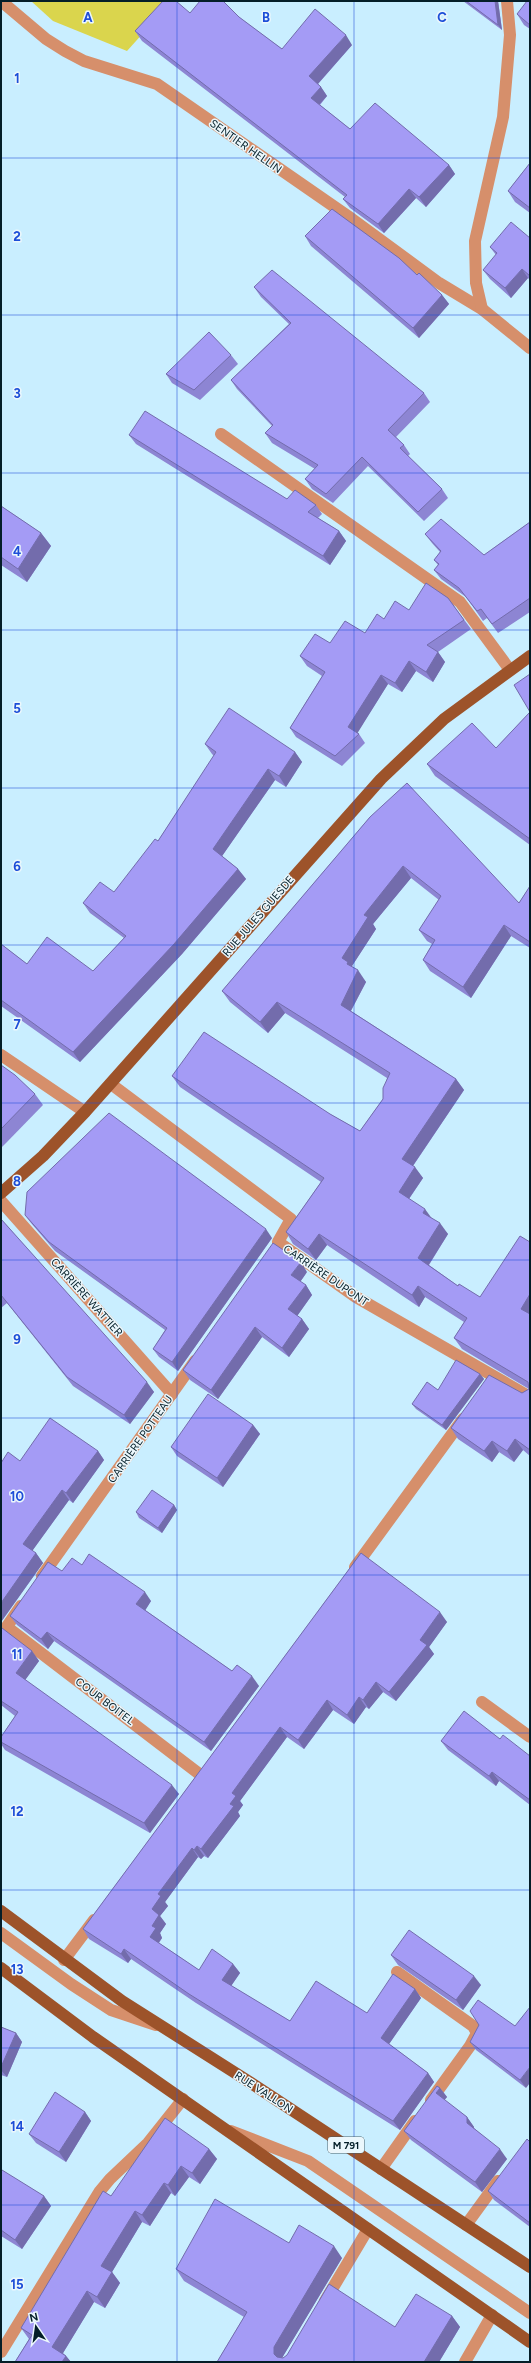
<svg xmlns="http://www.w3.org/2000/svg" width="531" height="2363" font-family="Figtree,sans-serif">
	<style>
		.green { fill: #dad54d }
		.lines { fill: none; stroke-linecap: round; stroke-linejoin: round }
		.minor { stroke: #d68f6b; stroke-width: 12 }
		.major { stroke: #9d532a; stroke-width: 12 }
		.wall { fill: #8d85d3 }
		.shaded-wall { fill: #736cac }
		.building { fill: #a49bf5; stroke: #736cac }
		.grid { fill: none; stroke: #1d4ed8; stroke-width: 1; stroke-opacity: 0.55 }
		.labels { text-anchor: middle; stroke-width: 3; stroke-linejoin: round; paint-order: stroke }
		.shield { fill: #ebf7fc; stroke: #495f68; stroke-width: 1 }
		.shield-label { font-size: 10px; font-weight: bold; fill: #041e28 }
		.street-label { font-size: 11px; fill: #041e28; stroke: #ebf7fc }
		.grid-label { font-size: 13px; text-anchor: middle; font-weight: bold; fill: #1d4ed8; stroke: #ebf7fc; stroke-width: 3; stroke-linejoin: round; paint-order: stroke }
	</style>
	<rect width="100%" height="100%" fill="#c9eeff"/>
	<path class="green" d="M31,1H172L127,51L53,21Z"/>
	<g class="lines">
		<g class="minor">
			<path d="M1,1L46,39L65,51L84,61L157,84L352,219L439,283L482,309L530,348"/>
			<path d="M482,309L476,283L475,241L503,117L510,35L507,1"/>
			<path d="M221,434L460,602L510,670"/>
			<path d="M1,1055L85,1112"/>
			<path d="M111,1084L291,1219L278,1242L356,1297L530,1397"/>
			<path d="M1,1201L172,1394"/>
			<path d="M355,1567L463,1419"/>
			<path d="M42,1576L195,1361"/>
			<path d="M7,1627L202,1776"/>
			<path d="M1,1635L21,1606"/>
			<path d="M482,1702L530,1737"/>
			<path d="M1,1933L71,1984L111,2010L156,2025"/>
			<path d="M64,1960L94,1920"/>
			<path d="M397,1972L473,2026L477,2033L470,2046L431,2100"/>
			<path d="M231,2131L308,2161L530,2313"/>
			<path d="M381,2169L415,2121"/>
			<path d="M466,2225L498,2181"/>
			<path d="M325,2301L368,2229"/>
			<path d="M1,2352L100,2191L110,2179L148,2143L183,2099"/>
			<path d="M465,2362L492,2315"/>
		</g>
		<g class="major">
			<path d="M1,1193L43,1156L85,1112L381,779L444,719L530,656"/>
			<path d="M1,1911L122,2001L248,2081L530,2267"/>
			<path d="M1,1968L93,2037L530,2342"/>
		</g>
	</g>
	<g class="wall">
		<path d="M463,1H498L502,30Z"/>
		<path d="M530,1V29L524,25L517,14Z"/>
		<path d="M239,17L282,49L352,45L318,84L321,87L327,96L320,105L350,129L449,165L455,174L426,207L416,198L384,233L350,208L343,199L345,197L142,41L135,31Z"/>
		<path d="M530,163V213L515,202L508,191Z"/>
		<path d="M305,236L417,275L442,295L449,304L419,338L311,246Z"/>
		<path d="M530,238V280L528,278L511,298L490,279L483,270L496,255L490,247Z"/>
		<path d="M254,287L424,393L430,402L396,437L404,445L410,454L408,456L442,489L448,498L424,521L368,466L333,503L312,489L305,479L315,469L272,443L265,433L272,426L237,389L231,380L289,324L261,297Z"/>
		<path d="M231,355L238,364L200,400L172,383L166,374Z"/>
		<path d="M129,435L287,499L316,505L322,514L318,518L339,531L346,541L330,565L136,444Z"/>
		<path d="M1,506L41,533L51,546L27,582L1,565Z"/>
		<path d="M530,522V612L498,633L487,618L483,621L466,597L441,579L434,570L438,565L434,560L440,552L432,543L425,534L484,555Z"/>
		<path d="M448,598L471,629L438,652L445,662L433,682L416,671L402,692L388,684L357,733L359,734L365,743L342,766L296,737L290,728L322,676L307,666L300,656L330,643L365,633L384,619L409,610Z"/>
		<path d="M530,674V845L435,776L427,764L496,748L530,712Z"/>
		<path d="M205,744L295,752L302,762L286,787L275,780L222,856L238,869L246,879L182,954L80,1062L1,1006V944L27,964L93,971L124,938L90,913L83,903L114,892L158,841L214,756L212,754Z"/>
		<path d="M370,817L519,903L530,886V948L511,936L471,998L430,971L423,960L432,944L427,941L419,930L439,900L411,878L373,924L376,929L352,966L366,982L351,1011L456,1079L464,1090L413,1166L423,1178L409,1199L431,1218L448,1234L429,1265L458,1286L480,1297L530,1242V1456L523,1450L514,1462L499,1452L492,1462L458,1439L451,1428L522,1393L529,1389L462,1349L454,1338L464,1322L425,1297L419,1307L327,1245L316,1260L293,1244L286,1232L321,1182L180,1087L172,1076L330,1114L360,1131L383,1099L387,1078L285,1013L268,1033L230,1002L222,991Z"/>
		<path d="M1,1065L35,1094L43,1105L6,1143L1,1148Z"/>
		<path d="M25,1215L272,1238L178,1371L159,1357L153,1349L165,1330L55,1251L31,1223Z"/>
		<path d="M1,1219L154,1392L130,1424L73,1386L7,1303L1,1308Z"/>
		<path d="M307,1272L300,1282L306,1285L312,1295L297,1316L302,1319L309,1329L289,1357L262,1337L218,1399L190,1380L183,1370Z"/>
		<path d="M480,1374L484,1379L446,1430L416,1409L412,1404L438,1390Z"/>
		<path d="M253,1425L260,1434L223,1487L177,1456L171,1447Z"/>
		<path d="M98,1451L104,1460L73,1503L69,1500L32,1551L36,1553L43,1563L1,1622L20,1461Z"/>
		<path d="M174,1505L177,1510L162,1533L139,1518L136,1512Z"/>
		<path d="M361,1553L447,1622L429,1647L434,1654L396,1701L383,1692L369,1709L366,1707L354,1724L333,1710L304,1749L287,1737L240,1801L243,1805L238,1812L240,1816L208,1858L204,1856L201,1859L198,1857L165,1902L168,1906L160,1916L166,1924L160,1933L162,1938L159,1943L199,1970L233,1964L240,1973L231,1986L290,2021L367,2013L415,1989L421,1998L389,2044L428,2073L434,2082L400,2130L196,2003L131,1959L128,1963L89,1939L83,1929Z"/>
		<path d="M82,1565L151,1601L145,1610L232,1671L259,1686L211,1751L54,1641L48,1649L17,1625L10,1616L62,1571Z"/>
		<path d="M1,1629L32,1651L39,1661L25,1680L179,1794L150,1833L5,1750L1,1744V1737L15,1716L1,1705Z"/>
		<path d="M500,1739L530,1756V1805L499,1781L496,1786L448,1750L441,1741Z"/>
		<path d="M391,1955L481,1985L463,2010L398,1965Z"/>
		<path d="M478,2000L526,2088L476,2050L470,2042L479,2025Z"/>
		<path d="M1,2027L16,2033L22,2042L7,2077L1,2075Z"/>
		<path d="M440,2088L447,2097L444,2100L467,2117L474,2127V2128L507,2159L482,2192L411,2140L404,2131Z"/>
		<path d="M85,2112L91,2121L66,2162L36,2143L29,2134Z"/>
		<path d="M530,2142V2227L494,2200L488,2191Z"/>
		<path d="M209,2149L217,2159L200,2184L189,2177L175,2196L171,2193L150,2226L142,2222L112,2272L120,2283L105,2308L94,2302L63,2353L66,2356L71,2362H15L29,2339L21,2328L111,2196Z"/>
		<path d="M1,2172L44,2196L51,2206L22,2249L1,2236Z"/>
		<path d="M289,2243L342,2258L282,2358L395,2327L452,2316L460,2327L439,2362H217L244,2317L184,2281L176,2269Z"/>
	</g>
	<g class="shaded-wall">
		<path d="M495,1H498L502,30L498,25Z"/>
		<path d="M346,35L352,45L316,86L309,76Z"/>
		<path d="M321,87L327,96L317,107L311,98Z"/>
		<path d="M449,165L455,174L426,207L419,197Z"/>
		<path d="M409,189L416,198L384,233L378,224Z"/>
		<path d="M522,269L528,278L511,298L505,288Z"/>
		<path d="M442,295L449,304L419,338L413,328Z"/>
		<path d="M339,531L346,541L330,565L323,556Z"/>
		<path d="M41,533L51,546L27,582L18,569Z"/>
		<path d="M438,652L445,662L433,682L426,672Z"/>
		<path d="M409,661L416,671L402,692L395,683Z"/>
		<path d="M381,675L388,684L355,737L348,727Z"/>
		<path d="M295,752L302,762L286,787L279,776Z"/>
		<path d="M268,769L275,780L220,859L213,849Z"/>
		<path d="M403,866L411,878L373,924L376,929L350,969L342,958L364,915Z"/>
		<path d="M238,869L246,879L182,954L80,1062L73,1052Z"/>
		<path d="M504,925L511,936L471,998L463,987Z"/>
		<path d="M358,970L366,982L348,1016L341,1005Z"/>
		<path d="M277,1002L285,1013L268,1033L260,1022Z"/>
		<path d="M456,1079L464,1090L410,1170L402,1159Z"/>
		<path d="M415,1167L423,1178L406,1203L399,1192Z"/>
		<path d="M425,1209L433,1220L423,1213Z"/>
		<path d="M440,1223L448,1234L426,1269L418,1258Z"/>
		<path d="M266,1229L272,1238L178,1371L172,1362Z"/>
		<path d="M319,1234L327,1245L316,1260L308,1249Z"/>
		<path d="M301,1262L307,1272L298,1285L291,1275Z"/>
		<path d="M306,1285L312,1295L295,1319L288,1309Z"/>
		<path d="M418,1286L425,1297L419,1307L412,1295Z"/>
		<path d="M530,1294V1318L521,1309Z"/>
		<path d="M302,1319L309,1329L289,1357L282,1348Z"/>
		<path d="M255,1327L262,1337L218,1399L211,1390Z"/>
		<path d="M480,1374L484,1379L446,1430L442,1425Z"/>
		<path d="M147,1382L154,1392L130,1424L124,1415Z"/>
		<path d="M253,1425L260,1434L223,1487L217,1478Z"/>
		<path d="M515,1439L523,1450L514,1462L507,1451Z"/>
		<path d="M492,1441L499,1452L492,1462L484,1451Z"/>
		<path d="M98,1451L104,1460L73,1503L66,1493Z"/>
		<path d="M62,1490L69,1500L30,1554L23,1544Z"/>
		<path d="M174,1505L177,1510L162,1533L158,1528Z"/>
		<path d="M36,1553L43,1563L1,1622V1603Z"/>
		<path d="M145,1592L151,1601L143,1614L136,1604Z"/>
		<path d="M440,1612L447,1622L429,1647L434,1654L396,1701L389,1692L420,1640Z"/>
		<path d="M47,1632L54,1641L48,1649L41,1639Z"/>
		<path d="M32,1651L39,1661L23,1683L16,1673Z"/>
		<path d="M252,1676L259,1686L211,1751L204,1742Z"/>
		<path d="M376,1682L383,1692L369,1709L363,1700Z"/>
		<path d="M359,1697L366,1707L354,1724L347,1715Z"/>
		<path d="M327,1700L333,1710L304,1749L298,1740Z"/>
		<path d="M280,1727L287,1737L240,1801L243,1805L238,1812L240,1816L208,1858L201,1849L230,1804L232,1793Z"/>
		<path d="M492,1772L499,1781L496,1786L489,1776Z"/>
		<path d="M172,1785L179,1794L150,1833L144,1823Z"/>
		<path d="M197,1846L204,1856L201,1859L194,1850Z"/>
		<path d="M192,1848L198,1857L165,1902L168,1906L160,1916L166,1924L160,1933L162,1938L156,1946L150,1937L152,1926V1909L158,1894Z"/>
		<path d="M124,1949L131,1959L128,1963L121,1954Z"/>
		<path d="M233,1964L240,1973L229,1989L222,1980Z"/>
		<path d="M474,1976L481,1985L463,2010L456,2000Z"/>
		<path d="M415,1989L421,1998L387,2047L381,2038Z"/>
		<path d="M16,2033L22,2042L7,2077L1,2070V2067Z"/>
		<path d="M530,2067V2083L526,2088L520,2080Z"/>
		<path d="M428,2073L434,2082L400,2130L393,2121Z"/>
		<path d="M440,2088L447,2097L442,2103L436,2093Z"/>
		<path d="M85,2112L91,2121L66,2162L59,2152Z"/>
		<path d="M467,2117L474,2127V2133L467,2123Z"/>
		<path d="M209,2149L217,2159L200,2184L192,2173Z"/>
		<path d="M500,2149L507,2159L482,2192L475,2182Z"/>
		<path d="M181,2166L189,2177L175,2196L168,2185Z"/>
		<path d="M164,2183L171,2193L150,2226L142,2215Z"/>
		<path d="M44,2196L51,2206L22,2249L15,2240Z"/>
		<path d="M135,2211L142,2222L109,2277L101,2266Z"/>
		<path d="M334,2246L342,2258L282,2358L281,2362L274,2354V2347Z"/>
		<path d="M112,2272L120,2283L105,2308L97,2297Z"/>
		<path d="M87,2291L94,2302L60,2358L52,2347Z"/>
		<path d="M452,2316L460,2327L439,2362H424Z"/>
		<path d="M66,2356L71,2362H62Z"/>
	</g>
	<g class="building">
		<path d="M163,1H176L190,13L200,1H223L239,17L282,49L315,9L346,35L309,76L321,87L311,98L350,129L375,103L449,165L419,197L409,189L378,224L343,199L347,195L135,31Z"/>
		<path d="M466,1H495L498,25Z"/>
		<path d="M527,1H530V25L517,14Z"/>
		<path d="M530,163V208L508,191Z"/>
		<path d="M332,209L399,258L417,275L419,273L442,295L413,328L305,236Z"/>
		<path d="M511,222L530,238V276L522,269L505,288L483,270L497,253L490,247Z"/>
		<path d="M272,270L424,393L388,430L404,445L400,448L442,489L418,512L362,457L326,494L305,479L318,465L265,433L273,425L231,380L291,323L254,287Z"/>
		<path d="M209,332L231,355L194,390L166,374Z"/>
		<path d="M145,411L287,499L295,490L316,505L308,512L339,531L323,556L129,435Z"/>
		<path d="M1,506L41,533L18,569L1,557Z"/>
		<path d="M441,519L484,555L530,522V598L492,624L481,609L477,611L459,588L434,570L439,564L434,560L441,551L425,534Z"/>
		<path d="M426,583L448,598L464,620L427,645L438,652L426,672L409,661L395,683L381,675L348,727L359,734L335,756L290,728L325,672L300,656L315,634L330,643L345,621L365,633L377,614L384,619L395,601L409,610Z"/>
		<path d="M530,674V839L427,764L472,723L496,748L530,712L514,685Z"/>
		<path d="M229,708L295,752L279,776L268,769L213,849L238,869L174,944L73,1052L1,1000V944L27,964L47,937L93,971L126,936L83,903L100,882L114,892L155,839L158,841L216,752L205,744Z"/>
		<path d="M407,783L519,903L530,886V942L504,925L463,987L423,960L435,940L419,930L441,896L403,866L364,915L368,917L342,958L348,962L347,964L358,970L341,1005L456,1079L402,1159L415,1167L399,1192L425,1209L423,1213L440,1223L418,1258L458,1286L459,1284L480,1297L520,1236L530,1242V1294L521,1309L530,1314V1450L515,1439L507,1451L492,1441L484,1451L451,1428L489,1375L522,1393L529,1389L528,1382L454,1338L467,1318L418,1286L412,1295L319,1234L308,1249L286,1232L324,1178L172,1076L204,1032L330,1114L360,1131L383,1099V1088L390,1073L277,1002L260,1022L222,991L370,817Z"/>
		<path d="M1,1065L15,1075L35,1094L1,1129Z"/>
		<path d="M109,1113L266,1229L172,1362L153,1349L167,1328L49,1242L25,1215L27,1192Z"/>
		<path d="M1,1219L147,1382L124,1415L67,1377L1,1295Z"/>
		<path d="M273,1243L301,1262L291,1275L306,1285L288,1309L302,1319L282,1348L255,1327L211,1390L183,1370Z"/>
		<path d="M456,1360L480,1374L442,1425L412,1404L427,1382L438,1390Z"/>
		<path d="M208,1394L253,1425L217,1478L171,1447Z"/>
		<path d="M50,1418L98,1451L66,1493L62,1490L23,1544L36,1553L1,1603V1463L8,1452L20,1461Z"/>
		<path d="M152,1490L174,1505L158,1528L136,1512Z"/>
		<path d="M361,1553L440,1612L420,1640L427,1645L389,1692L376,1682L363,1700L359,1697L347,1715L327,1700L298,1740L280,1727L232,1793L236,1796L230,1804L234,1806L201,1849L197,1846L194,1850L192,1848L158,1894L161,1896L152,1909L159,1915L152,1926L156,1928L150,1937L199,1970L212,1949L233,1964L222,1980L290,2021L316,1981L367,2013L393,1974L415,1989L381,2038L428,2073L393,2121L189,1994L124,1949L121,1954L83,1929Z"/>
		<path d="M89,1554L145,1592L136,1604L232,1671L237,1665L252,1676L204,1742L47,1632L41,1639L10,1616L48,1562L62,1571L72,1558L82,1565Z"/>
		<path d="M2,1628L32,1651L16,1673L172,1785L144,1823L1,1742V1737L18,1712L1,1701V1629Z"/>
		<path d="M464,1711L500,1739L503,1735L530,1756V1800L492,1772L489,1776L441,1741Z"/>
		<path d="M409,1930L474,1976L456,2000L391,1955Z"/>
		<path d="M478,2000L515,2026L530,2007V2067L520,2080L470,2042L479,2025L470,2011Z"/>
		<path d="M1,2027L16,2033L1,2067Z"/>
		<path d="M437,2086L440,2088L436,2093L467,2117V2123L500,2149L475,2182L404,2131Z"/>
		<path d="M55,2092L85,2112L59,2152L29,2134Z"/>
		<path d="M165,2118L209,2149L192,2173L181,2166L168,2185L164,2183L142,2215L135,2211L101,2266L112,2272L97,2297L87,2291L52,2347L66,2356L62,2362H15L32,2335L21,2328L103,2191L111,2196Z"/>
		<path d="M527,2139L530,2142V2223L488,2191Z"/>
		<path d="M2,2170L44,2196L15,2240L1,2230V2172Z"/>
		<path d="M215,2199L289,2243L299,2225L334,2246L274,2347V2354L277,2357L283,2358L287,2355L329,2284L395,2327L416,2294L452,2316L424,2362H217L247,2312L176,2269Z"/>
	</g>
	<path class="grid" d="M177,1V2362M354,1V2362M1,158H530M1,315H530M1,473H530M1,630H530M1,788H530M1,945H530M1,1103H530M1,1260H530M1,1418H530M1,1575H530M1,1733H530M1,1890H530M1,2048H530M1,2205H530"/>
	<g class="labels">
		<rect class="shield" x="328" y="2137" width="36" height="16" rx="3"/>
		<g class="shield-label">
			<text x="346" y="2149">M 791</text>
		</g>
		<g class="street-label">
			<text transform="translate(246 146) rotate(35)" y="4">SENTIER HELLIN</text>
			<text transform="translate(258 916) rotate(-49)" y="4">RUE JULES GUESDE</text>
			<text transform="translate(326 1275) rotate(34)" y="4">CARRIÈRE DUPONT</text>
			<text transform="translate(87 1297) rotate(48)" y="4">CARRIÈRE WATTIER</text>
			<text transform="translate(140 1439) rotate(-55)" y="4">CARRIÈRE POTTEAU</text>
			<text transform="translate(105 1701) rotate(37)" y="4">COUR BOITEL</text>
			<text transform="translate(264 2092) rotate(33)" y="4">RUE VALLON</text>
		</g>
	</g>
	<g class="grid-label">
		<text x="88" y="22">A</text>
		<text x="266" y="22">B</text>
		<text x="442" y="22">C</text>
		<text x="17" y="83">1</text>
		<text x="17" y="241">2</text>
		<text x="17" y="398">3</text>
		<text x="17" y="556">4</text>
		<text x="17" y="713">5</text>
		<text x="17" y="871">6</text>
		<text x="17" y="1029">7</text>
		<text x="17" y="1186">8</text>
		<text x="17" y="1344">9</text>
		<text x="17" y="1501">10</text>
		<text x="17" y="1659">11</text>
		<text x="17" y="1816">12</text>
		<text x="17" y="1974">13</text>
		<text x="17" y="2131">14</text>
		<text x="17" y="2289">15</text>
	</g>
	<rect width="531" height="2363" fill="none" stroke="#041e28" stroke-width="4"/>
	<g transform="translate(36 2327) rotate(347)" stroke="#ebf7fc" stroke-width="3" paint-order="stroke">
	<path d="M0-3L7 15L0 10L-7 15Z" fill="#041e28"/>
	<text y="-6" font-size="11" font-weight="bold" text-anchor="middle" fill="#041e28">N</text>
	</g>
</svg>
